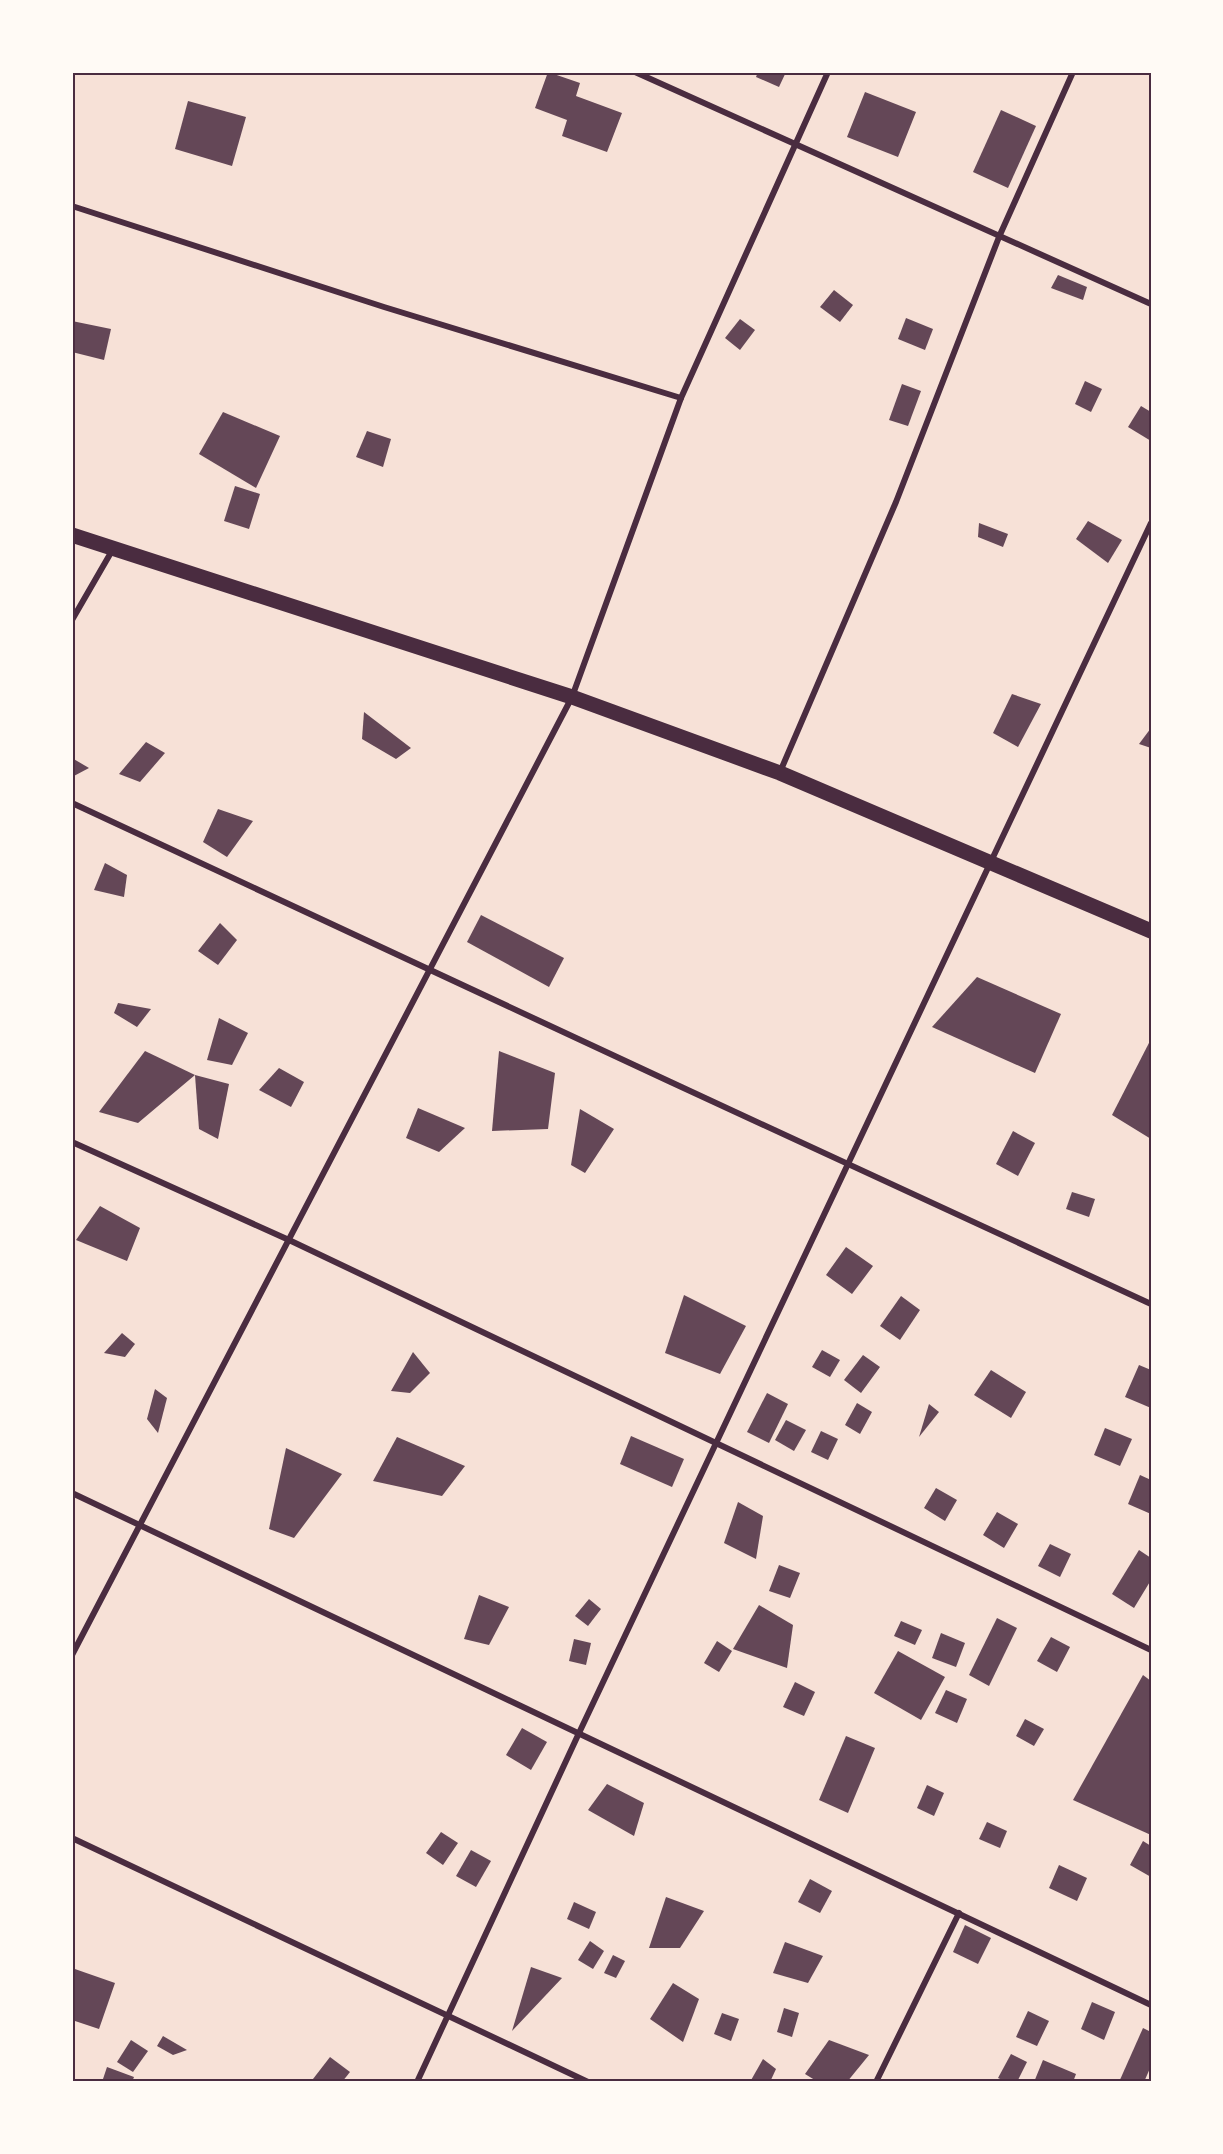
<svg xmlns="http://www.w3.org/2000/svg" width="1223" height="2154" font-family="'Fira Sans',sans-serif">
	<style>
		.building { fill: #644757 }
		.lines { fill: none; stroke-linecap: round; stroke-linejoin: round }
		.minor { stroke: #4a2c40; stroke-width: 6 }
		.primary { stroke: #4a2c40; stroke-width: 15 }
		.neatline { fill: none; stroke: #4a2c40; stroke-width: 2 }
	</style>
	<rect width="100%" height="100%" fill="#f7e1d7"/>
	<g class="building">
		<path d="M548,72L580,83L576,96L622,113L607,152L562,136L567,120L535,108Z"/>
		<path d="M758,72H786L779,87L756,77Z"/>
		<path d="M865,92L916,112L898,157L847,137Z"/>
		<path d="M188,101L246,117L232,166L175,149Z"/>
		<path d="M1001,110L1036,126L1008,188L973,172Z"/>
		<path d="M1058,275L1087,287L1083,300L1051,288Z"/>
		<path d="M834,290L853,305L840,322L820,307Z"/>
		<path d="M906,318L933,329L925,350L898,339Z"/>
		<path d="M740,319L755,330L740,350L725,338Z"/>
		<path d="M72,321L111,329L104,360L72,352Z"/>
		<path d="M1085,381L1102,389L1091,412L1075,404Z"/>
		<path d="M902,384L921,391L908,426L889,420Z"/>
		<path d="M1141,406L1151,412V441L1128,427Z"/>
		<path d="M223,412L280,436L256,488L199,454Z"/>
		<path d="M367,431L391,439L383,467L356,457Z"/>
		<path d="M235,486L260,494L249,529L224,521Z"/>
		<path d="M1088,521L1122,540L1108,563L1076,539Z"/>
		<path d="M979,523L1008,534L1003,547L978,537Z"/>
		<path d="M1012,694L1041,704L1018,747L993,733Z"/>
		<path d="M364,712L411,748L396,759L362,739Z"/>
		<path d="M1151,728V748L1139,744Z"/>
		<path d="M146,742L165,753L140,782L119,774Z"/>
		<path d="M72,758L89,768L72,777Z"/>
		<path d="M218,809L253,821L227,857L203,842Z"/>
		<path d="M105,863L127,875L124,897L94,890Z"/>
		<path d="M481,915L564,958L549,987L467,942Z"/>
		<path d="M220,923L237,940L218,965L198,951Z"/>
		<path d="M977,977L1061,1014L1035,1073L932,1027Z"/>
		<path d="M118,1003L151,1009L137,1027L114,1013Z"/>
		<path d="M219,1018L248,1033L232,1065L207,1060Z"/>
		<path d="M1151,1039V1139L1112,1115Z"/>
		<path d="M145,1051L195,1075L138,1123L99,1112Z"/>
		<path d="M499,1051L555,1073L548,1129L492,1131Z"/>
		<path d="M279,1068L304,1082L291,1107L259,1090Z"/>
		<path d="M195,1075L229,1084L218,1139L199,1129Z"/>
		<path d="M418,1108L465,1128L439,1152L406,1138Z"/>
		<path d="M580,1109L614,1129L585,1173L571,1165Z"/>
		<path d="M1013,1131L1035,1143L1018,1176L996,1164Z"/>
		<path d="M1072,1192L1095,1199L1089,1217L1066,1209Z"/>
		<path d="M100,1206L140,1228L127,1261L76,1240Z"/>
		<path d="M846,1247L873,1266L852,1294L826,1275Z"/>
		<path d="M684,1295L746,1326L720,1374L665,1353Z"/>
		<path d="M901,1296L920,1310L900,1340L880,1326Z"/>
		<path d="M122,1333L135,1344L125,1357L104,1353Z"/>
		<path d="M822,1350L840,1360L830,1377L812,1367Z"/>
		<path d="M413,1352L430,1373L410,1393L391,1391Z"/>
		<path d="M863,1355L880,1367L861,1393L844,1380Z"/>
		<path d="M1139,1365L1151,1370V1408L1125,1397Z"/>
		<path d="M991,1370L1026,1392L1011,1418L974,1395Z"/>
		<path d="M155,1389L167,1398L158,1433L147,1419Z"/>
		<path d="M767,1393L788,1404L769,1443L747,1432Z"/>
		<path d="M857,1403L872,1412L860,1434L845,1425Z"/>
		<path d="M929,1404L939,1412L919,1437Z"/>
		<path d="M786,1420L806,1430L794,1451L775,1440Z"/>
		<path d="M1105,1428L1132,1439L1120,1466L1094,1455Z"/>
		<path d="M821,1431L838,1439L828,1460L811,1452Z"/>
		<path d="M631,1436L684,1459L672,1487L620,1464Z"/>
		<path d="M397,1437L465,1466L442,1496L373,1481Z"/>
		<path d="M286,1448L342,1474L294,1538L269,1529Z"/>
		<path d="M1140,1475L1151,1480V1514L1128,1504Z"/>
		<path d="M936,1488L957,1500L945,1521L924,1508Z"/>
		<path d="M738,1502L763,1516L756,1559L724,1543Z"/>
		<path d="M997,1512L1018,1524L1004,1548L983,1535Z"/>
		<path d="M1050,1544L1071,1554L1060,1577L1038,1566Z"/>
		<path d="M1139,1550L1151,1558V1580L1134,1608L1112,1594Z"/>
		<path d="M779,1565L800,1573L790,1598L769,1591Z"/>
		<path d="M479,1595L509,1607L489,1645L464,1639Z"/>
		<path d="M589,1599L601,1609L588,1626L575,1616Z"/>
		<path d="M759,1605L793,1625L787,1668L733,1649Z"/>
		<path d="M997,1618L1017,1628L989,1686L969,1675Z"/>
		<path d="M901,1621L922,1630L915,1645L894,1636Z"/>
		<path d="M941,1633L965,1643L956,1667L932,1658Z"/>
		<path d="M1051,1637L1070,1647L1057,1672L1037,1661Z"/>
		<path d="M574,1639L591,1643L586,1665L569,1661Z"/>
		<path d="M717,1641L732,1651L719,1672L704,1663Z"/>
		<path d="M898,1651L945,1677L921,1720L874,1693Z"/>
		<path d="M1143,1675L1151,1681V1835L1073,1800Z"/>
		<path d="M795,1682L815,1692L804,1716L783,1707Z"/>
		<path d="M946,1690L967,1699L957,1723L935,1713Z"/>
		<path d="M1025,1719L1044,1729L1034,1746L1016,1736Z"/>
		<path d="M522,1728L547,1742L531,1770L506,1755Z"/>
		<path d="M846,1736L875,1748L848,1813L819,1800Z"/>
		<path d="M607,1784L644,1803L634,1836L588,1810Z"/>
		<path d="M927,1785L944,1793L934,1816L917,1808Z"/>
		<path d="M987,1822L1007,1831L1000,1848L979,1839Z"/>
		<path d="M441,1832L458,1843L443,1865L426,1853Z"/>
		<path d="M1143,1841L1151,1846V1877L1130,1865Z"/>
		<path d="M471,1850L491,1861L476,1887L456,1876Z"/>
		<path d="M1059,1865L1087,1878L1077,1901L1049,1888Z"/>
		<path d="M810,1879L832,1891L820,1913L798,1902Z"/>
		<path d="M666,1897L704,1911L680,1948H649Z"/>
		<path d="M574,1902L596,1912L589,1929L567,1919Z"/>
		<path d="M965,1925L991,1938L978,1964L953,1952Z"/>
		<path d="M590,1941L604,1951L593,1969L578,1960Z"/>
		<path d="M785,1942L823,1956L808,1983L773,1973Z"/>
		<path d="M613,1955L625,1961L616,1978L604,1973Z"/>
		<path d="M531,1967L562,1978L512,2031Z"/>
		<path d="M72,1968L115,1983L99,2029L72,2020Z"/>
		<path d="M673,1983L699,1999L683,2042L650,2019Z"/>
		<path d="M1092,2002L1115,2012L1104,2040L1081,2029Z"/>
		<path d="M784,2008L799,2013L792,2037L777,2032Z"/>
		<path d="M1028,2011L1049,2021L1037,2046L1016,2037Z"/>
		<path d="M722,2013L739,2019L731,2041L714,2034Z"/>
		<path d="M1143,2028L1151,2032V2066L1144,2082H1119Z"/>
		<path d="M163,2036L187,2050L173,2055L157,2046Z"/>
		<path d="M131,2040L148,2051L133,2072L117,2062Z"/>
		<path d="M829,2040L869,2055L847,2082H818L805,2074Z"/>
		<path d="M1011,2054L1027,2062L1017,2082H1007L998,2078Z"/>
		<path d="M330,2057L350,2072L342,2082H316L313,2079Z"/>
		<path d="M763,2059L776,2069L770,2082H750Z"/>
		<path d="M1043,2060L1076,2074L1073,2082H1034Z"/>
		<path d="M107,2067L134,2077L132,2082H102Z"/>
	</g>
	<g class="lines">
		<g class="minor">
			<path d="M635,72L1151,304"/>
			<path d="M72,206L384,307L681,398"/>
			<path d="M72,620L113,549"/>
			<path d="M780,772L896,502L999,237L1073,72"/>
			<path d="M72,803C432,969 790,1140 1151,1304"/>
			<path d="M72,1142L289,1240L1151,1650"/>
			<path d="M72,1493L1151,2005"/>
			<path d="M72,1655L572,697L681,398L828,72"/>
			<path d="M72,1838L588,2082"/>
			<path d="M417,2082L579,1733L1151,523"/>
			<path d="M876,2082L959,1913"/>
		</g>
		<path class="primary" d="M72,535L572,697L780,773L1151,931"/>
	</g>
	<rect width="1223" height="2154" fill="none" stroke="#fffaf5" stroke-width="147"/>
	<rect x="74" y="74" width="1076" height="2006" class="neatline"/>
</svg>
